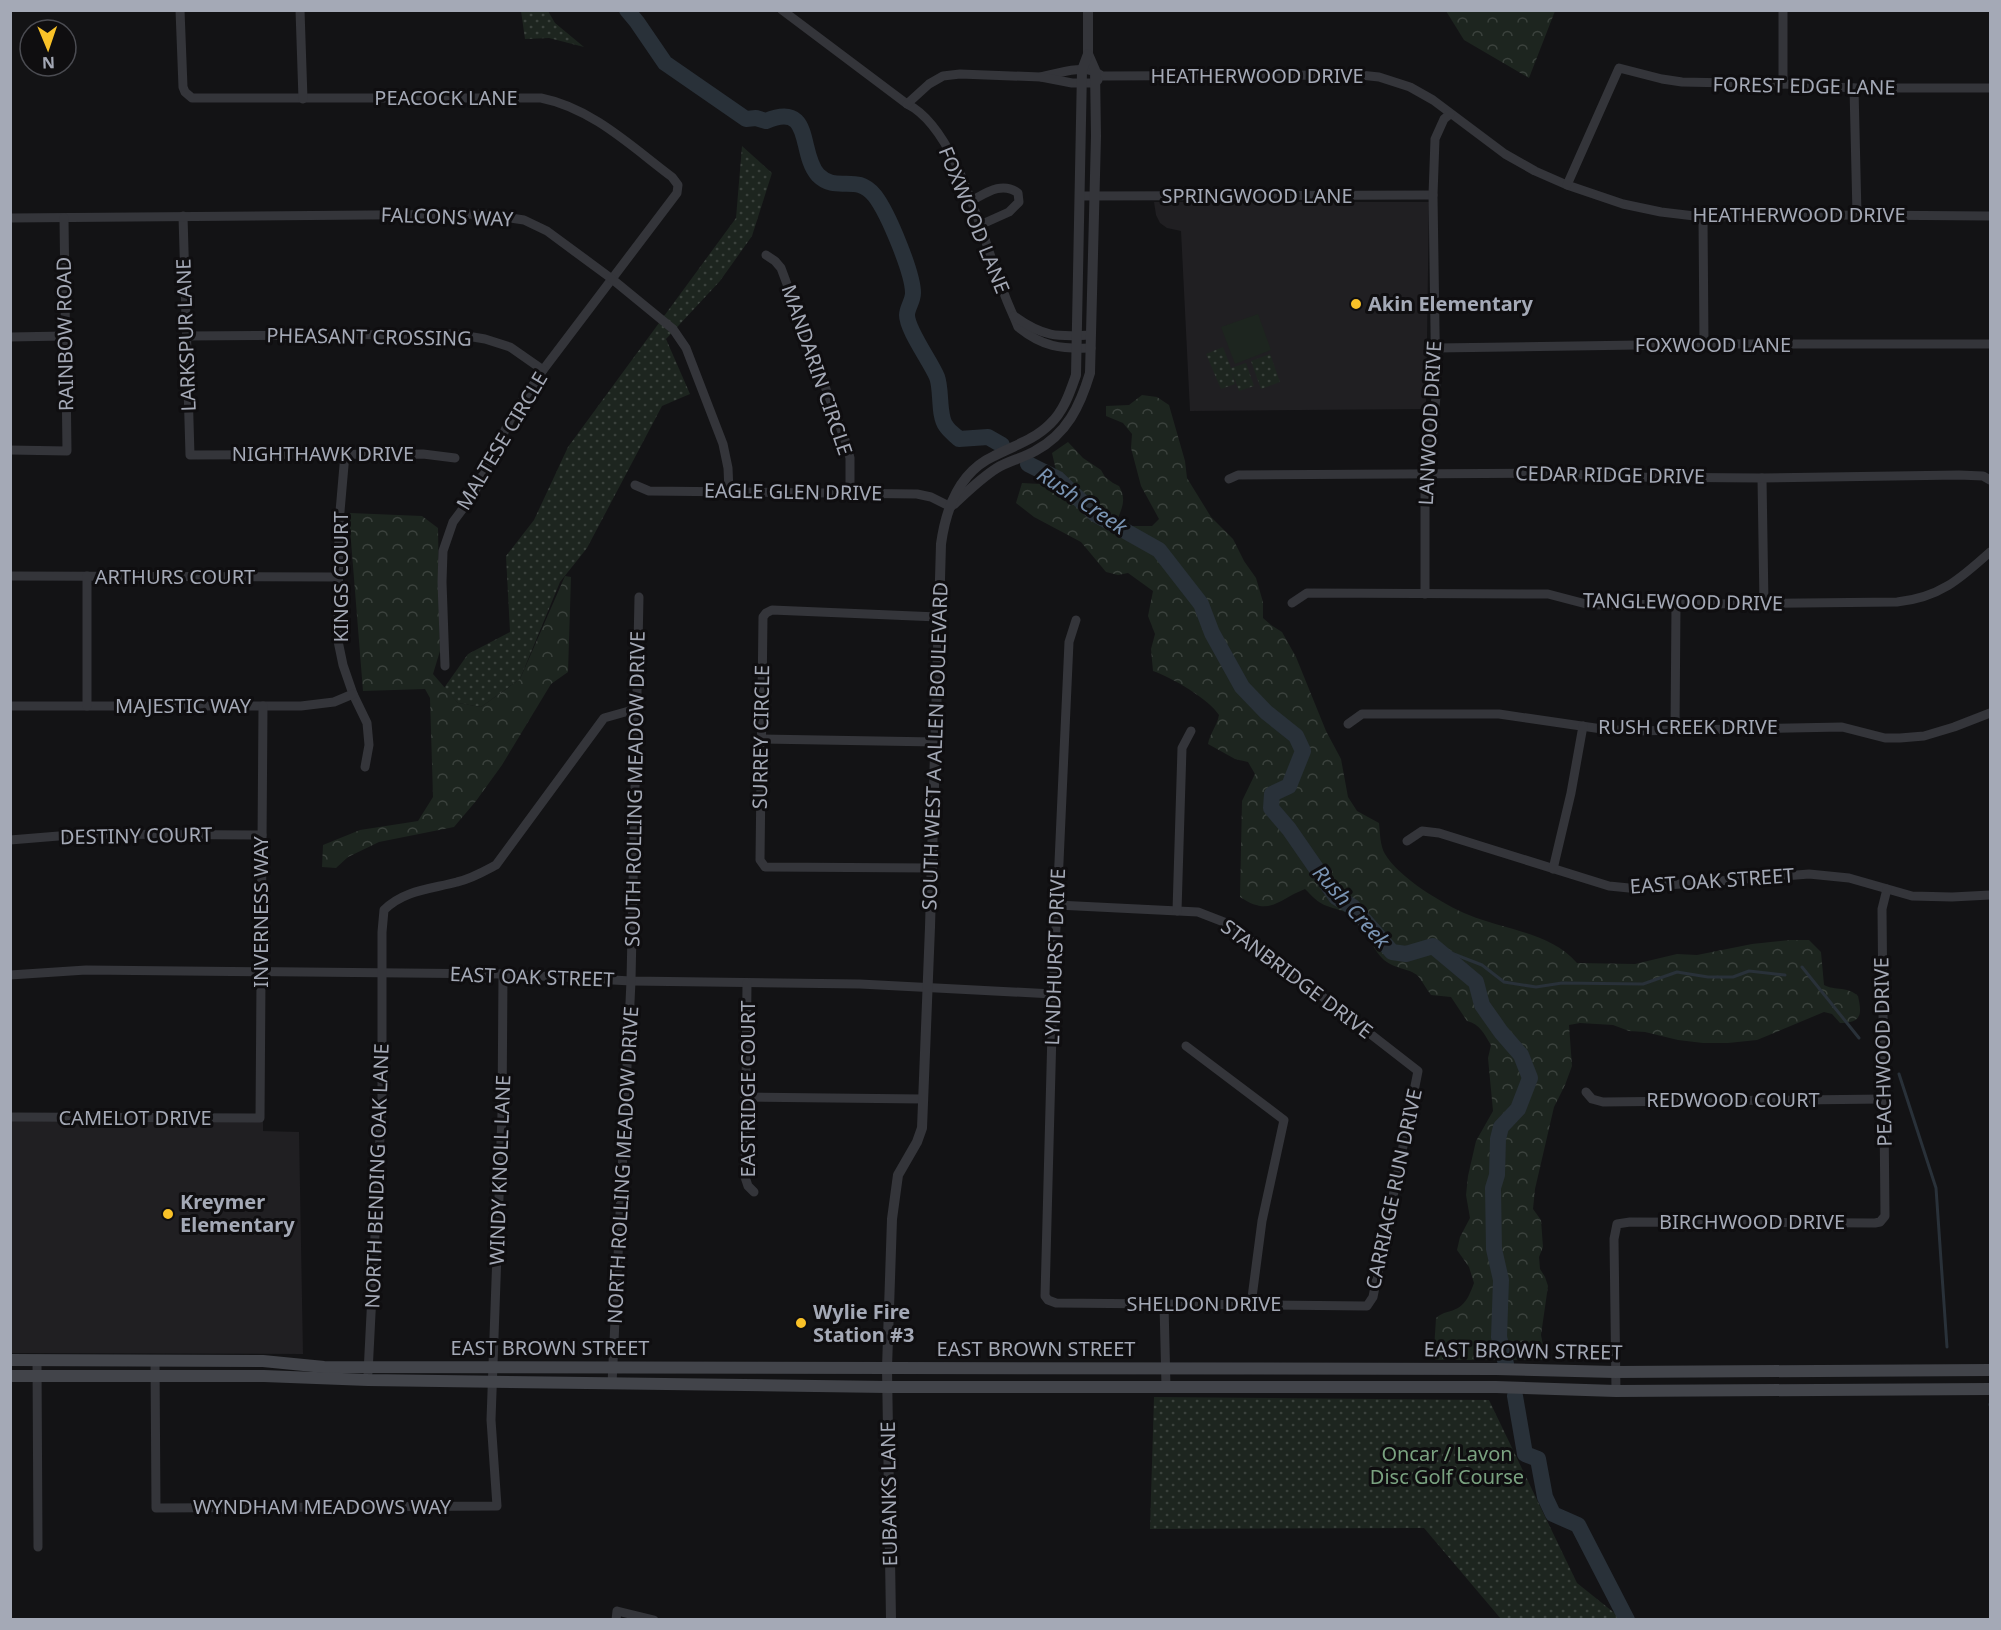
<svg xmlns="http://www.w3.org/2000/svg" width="2001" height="1630" font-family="'Noto Sans',sans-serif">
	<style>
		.built { fill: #201f22 }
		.grass { fill: url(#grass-dots) }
		.forest { fill: url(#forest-crowns) }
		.pitch { fill: #1d251f }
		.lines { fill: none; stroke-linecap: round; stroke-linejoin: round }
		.stream { stroke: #293139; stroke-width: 3 }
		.river { stroke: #293139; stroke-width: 16 }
		.minor { stroke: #34353a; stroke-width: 9 }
		.tertiary { stroke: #34353a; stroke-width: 10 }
		.secondary { stroke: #42444a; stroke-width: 12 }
		.poi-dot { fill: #f9c228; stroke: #0f0e10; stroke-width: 2 }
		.labels { text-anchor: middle; stroke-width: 6; stroke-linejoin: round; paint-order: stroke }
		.street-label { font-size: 20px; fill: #a4a9b6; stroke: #0f0e10 }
		.poi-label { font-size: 20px; font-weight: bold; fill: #a4a9b6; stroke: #0f0e10; text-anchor: start }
		.park-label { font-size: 20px; fill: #7aa280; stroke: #0f0e10 }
		.water-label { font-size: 21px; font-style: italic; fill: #7a94b3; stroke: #0f0e10 }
	</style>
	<defs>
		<pattern id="grass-dots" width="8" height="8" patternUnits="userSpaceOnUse" patternTransform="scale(1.5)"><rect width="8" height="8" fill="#1d251f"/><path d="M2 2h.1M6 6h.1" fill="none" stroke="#3b423d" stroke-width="1.8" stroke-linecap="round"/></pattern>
		<pattern id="forest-crowns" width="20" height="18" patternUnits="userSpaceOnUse" patternTransform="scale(1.5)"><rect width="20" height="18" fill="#1d251f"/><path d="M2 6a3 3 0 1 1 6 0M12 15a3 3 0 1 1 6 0" fill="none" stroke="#3b423d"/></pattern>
	</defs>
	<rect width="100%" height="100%" fill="#131315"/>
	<g class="built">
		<path d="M1154,202H1429L1426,409L1190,411L1181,231L1167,228L1160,223L1156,215Z"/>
		<path d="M11,1120L263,1121V1131L299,1132L303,1354L11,1353Z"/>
	</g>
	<g class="grass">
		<path d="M521,11H548L555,23L584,47L549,38L525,39Z"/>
		<path d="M742,146L772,173L752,236L720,281L666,339L690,394L662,406L587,548L560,582L520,679L481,707L458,703L444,688L468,654L510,632L506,556L534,520L568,447L736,218Z"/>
		<path d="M1223,347L1231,368L1246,363L1254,386L1239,391L1232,372L1235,384L1221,389L1206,354Z"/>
		<path d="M1270,354L1280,382L1261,389L1251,361Z"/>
		<path d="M1154,1397L1489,1400L1577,1583L1622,1619H1501L1424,1528L1150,1529Z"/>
	</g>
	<g class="forest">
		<path d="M1446,11H1555L1529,78L1464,40Z"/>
		<path d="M1142,395L1157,397L1169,405L1185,461L1187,478L1211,517L1233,539L1244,561L1256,578L1263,602V618L1271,625L1282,632L1296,657L1326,731L1341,759L1348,797L1357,811L1379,823C1380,832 1380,846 1385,854C1398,877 1444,905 1469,915C1505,930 1550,932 1577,963L1635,964L1677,954L1697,955L1752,944L1790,940H1809L1821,952L1824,985C1835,991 1848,986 1858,996C1862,1014 1862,1023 1840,1023L1832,1014L1824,1012L1757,1040L1728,1043H1703L1678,1040L1645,1032L1629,1031L1613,1025L1580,1023L1569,1025L1572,1066L1565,1085L1554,1107L1535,1189L1533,1209L1541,1220L1543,1247L1539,1257L1540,1269L1545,1277L1548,1286L1541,1335L1546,1360H1435L1434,1350L1436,1318C1444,1311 1449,1313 1458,1308C1467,1303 1471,1291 1474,1283L1469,1267L1457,1250L1460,1237L1470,1218L1466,1195L1468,1176L1476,1141L1493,1111L1488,1058L1491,1045C1484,1034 1480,1024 1467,1021L1451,997L1431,995C1426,989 1423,982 1418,976C1410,968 1392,969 1382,958C1367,942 1369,927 1349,914C1342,910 1335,909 1327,906C1318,903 1312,896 1305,889C1277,900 1270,917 1240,897L1242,801L1255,774L1248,762L1235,759L1208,744C1210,733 1217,726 1219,715C1209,699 1171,677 1153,671L1151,649L1155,634L1148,616L1153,591L1128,573L1118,575L1106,572L1081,542L1034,517L1016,503L1022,483L1040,484L1053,488L1058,479L1052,453L1068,442L1083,458L1101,470L1105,477L1113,483L1119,486C1126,498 1123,506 1118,518L1129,526H1152L1159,519L1141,486L1131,448L1132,434L1123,423L1106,416V406L1129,405Z"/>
		<path d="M350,513L422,516L438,528L440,651L433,674L458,703L481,707L520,679L565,576L571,577L568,672L551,684L502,765L476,801L454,827L379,842L348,857L336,868L322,867L323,845L360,830L418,821L433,797L430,698L425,689L363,691L349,516Z"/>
	</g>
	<path class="pitch" d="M1258,314L1271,350L1235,364L1221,327Z"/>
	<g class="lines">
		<g class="stream">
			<path d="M1433,946L1482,965L1504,982L1536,987L1562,983L1643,984L1677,972L1708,977H1733L1749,971L1785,975"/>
			<path d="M1802,967L1859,1038"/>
			<path d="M1899,1074L1936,1188L1947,1347"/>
			<path d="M1990,1404V1405"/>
		</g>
		<g class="river">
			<path d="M627,10L637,22L665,63L746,119L756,118L766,121C814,101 798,153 818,175C837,194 856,172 875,196C888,213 913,273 913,293C913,301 907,308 907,315C907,330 931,362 937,377C942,390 938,416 946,426C949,431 955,435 959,439L988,437L1002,445"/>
			<path d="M1028,464L1058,479L1095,514L1159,550L1201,604L1212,633L1242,687L1266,712L1296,736L1303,751L1289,786L1272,794L1271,808L1289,829L1336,897L1353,907L1392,952L1406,954L1433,946L1476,982L1482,1005L1501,1032L1521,1055L1530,1078L1518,1109L1501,1127L1498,1139L1497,1175L1493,1188L1494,1249L1501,1280L1499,1337L1506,1364"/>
			<path d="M1515,1396L1525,1454L1538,1459L1545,1497L1553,1514L1578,1525L1627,1620"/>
		</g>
		<g class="minor">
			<path d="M180,10L183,87L185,92L192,98H541C592,108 632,147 672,177L678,185L677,193L543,370L511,418L473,495L453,522L443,551L442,582L445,666"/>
			<path d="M300,10L303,99"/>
			<path d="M782,10L907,104C958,129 983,242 1004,293C1008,305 1014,316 1018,327C1043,347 1060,349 1091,348"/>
			<path d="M1041,77C1058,73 1087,63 1102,76L1360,75L1379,77L1410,87L1433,100L1505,154L1535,171L1567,185L1623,204L1661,212L1703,217L1857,215L1990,216"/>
			<path d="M1783,84V10"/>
			<path d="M1854,88L1857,215"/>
			<path d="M907,104L929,84L943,76L960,74L1041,77L1072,83H1095L1098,80"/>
			<path d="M1567,185L1619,68L1662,79L1682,82L1783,84L1854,88H1990"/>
			<path d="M1081,196L1433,195"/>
			<path d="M971,201C986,193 1002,181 1018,193L1019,202L1009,212L980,225"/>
			<path d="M183,216L190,455L423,454L455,458"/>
			<path d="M1703,217L1704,344"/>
			<path d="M10,218L484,214L524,220L547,231L612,279L673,329L686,348L723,444L728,468L729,491"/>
			<path d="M766,255L775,261L781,268L845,440L850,458V493"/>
			<path d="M1014,316C1043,337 1057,337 1091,335"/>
			<path d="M186,336L455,334L485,339L510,347L543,370"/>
			<path d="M10,337L65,336"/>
			<path d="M1436,348L1704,344H1990"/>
			<path d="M10,450L67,451L64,218"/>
			<path d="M345,454L339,523L338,641L343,665L353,694L367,723L369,745L365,767"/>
			<path d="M1762,478L1764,604"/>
			<path d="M1229,479L1238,475L1552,473L1624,477L1762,478L1959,475L1983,476L1990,480"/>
			<path d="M635,485L649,491L917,494L931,497L951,507"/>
			<path d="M10,576L339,577"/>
			<path d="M1425,594V474L1427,454L1433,432L1436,396L1433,195L1435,139L1444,119L1450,114"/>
			<path d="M1292,603L1307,593L1548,594L1590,605L1897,602C1939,598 1960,579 1990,552"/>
			<path d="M10,706H301L334,702L353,694"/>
			<path d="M87,706V576"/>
			<path d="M1348,724L1362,714H1499L1602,729L1632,731L1842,727L1885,738H1900L1924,736L1954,727L1990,713"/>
			<path d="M1675,730L1676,605"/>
			<path d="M760,739L936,742"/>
			<path d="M10,840L83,834L262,835"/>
			<path d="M1407,841L1422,831L1439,833L1609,886L1629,888L1809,874L1849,878L1912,896L1952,897L1990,895"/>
			<path d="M932,868L765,867L760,860L763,617L766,613L772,610L938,617"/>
			<path d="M1553,869L1571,793L1583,726"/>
			<path d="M1057,905L1198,912L1229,924L1418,1071L1373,1297L1367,1306L1056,1303L1048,1300L1045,1296L1053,994L1069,642L1076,620"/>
			<path d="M1177,911L1182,748L1191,731"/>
			<path d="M10,975L86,970L503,974L631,981L860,984L1053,994"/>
			<path d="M747,983L745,1177L748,1186L754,1192"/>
			<path d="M1186,1046L1284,1120L1262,1221L1251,1305"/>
			<path d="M1586,1092L1592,1099L1603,1102L1884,1099"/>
			<path d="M745,1097L923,1099"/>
			<path d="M10,1117L260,1118L263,706"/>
			<path d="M1164,1304L1166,1387"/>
			<path d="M37,1360L38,1547"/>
			<path d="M155,1360L156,1508L497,1506L491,1420L502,1114L503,974"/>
			<path d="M368,1373L382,1098V932L384,910C404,890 431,889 457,882C471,879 483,872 496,865L604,718L636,709"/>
			<path d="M612,1384L631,981L639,597"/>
			<path d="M1616,1391L1614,1239L1617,1224L1630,1222L1875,1223L1880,1222L1885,1216L1882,909L1887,889"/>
			<path d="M616,1620L617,1611L654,1620"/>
		</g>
		<g class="tertiary">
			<path d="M954,504C967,492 981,478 997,468C1008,461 1023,458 1035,451C1067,434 1080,406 1090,373L1096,136L1095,70L1088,54V10"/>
			<path d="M891,1620L887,1368L892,1219L898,1175L917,1142L922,1128L930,927L941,544C946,508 959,472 994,456C1013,446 1034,440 1050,424C1064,411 1070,392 1076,375L1082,70L1088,54"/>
		</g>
		<g class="secondary">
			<path d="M10,1360L263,1361L324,1367L1496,1369L1615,1372L1990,1370"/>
			<path d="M10,1376H264L368,1380L887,1387H1496L1616,1391L1990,1389"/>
		</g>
	</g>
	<g class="poi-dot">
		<circle cx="1356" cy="304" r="6"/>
		<circle cx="168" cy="1214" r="6"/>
		<circle cx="801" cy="1323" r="6"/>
	</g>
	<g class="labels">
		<g class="street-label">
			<text x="1257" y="83">HEATHERWOOD DRIVE</text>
			<text transform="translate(1804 86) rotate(1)" y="7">FOREST EDGE LANE</text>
			<text x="446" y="105">PEACOCK LANE</text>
			<text x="1257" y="203">SPRINGWOOD LANE</text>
			<text x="1799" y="222">HEATHERWOOD DRIVE</text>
			<text transform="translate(447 217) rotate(2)" y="7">FALCONS WAY</text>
			<text transform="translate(974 220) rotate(68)" y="7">FOXWOOD LANE</text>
			<text transform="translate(65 334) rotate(-91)" y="7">RAINBOW ROAD</text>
			<text transform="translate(186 335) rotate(-92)" y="7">LARKSPUR LANE</text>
			<text transform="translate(369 337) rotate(1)" y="7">PHEASANT CROSSING</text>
			<text x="1713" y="352">FOXWOOD LANE</text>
			<text transform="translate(817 370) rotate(71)" y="7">MANDARIN CIRCLE</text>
			<text transform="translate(1430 423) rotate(-87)" y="7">LANWOOD DRIVE</text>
			<text transform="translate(502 441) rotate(-59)" y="7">MALTESE CIRCLE</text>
			<text x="323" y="461">NIGHTHAWK DRIVE</text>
			<text transform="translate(1610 475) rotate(1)" y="7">CEDAR RIDGE DRIVE</text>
			<text transform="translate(793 492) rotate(1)" y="7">EAGLE GLEN DRIVE</text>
			<text x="175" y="584">ARTHURS COURT</text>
			<text transform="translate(341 577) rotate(-90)" y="7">KINGS COURT</text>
			<text transform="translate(1683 602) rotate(1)" y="7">TANGLEWOOD DRIVE</text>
			<text x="183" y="713">MAJESTIC WAY</text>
			<text x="1688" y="734">RUSH CREEK DRIVE</text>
			<text transform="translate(761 737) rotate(-89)" y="7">SURREY CIRCLE</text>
			<text transform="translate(935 746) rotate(-88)" y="7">SOUTH WEST A ALLEN BOULEVARD</text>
			<text transform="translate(635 789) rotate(-89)" y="7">SOUTH ROLLING MEADOW DRIVE</text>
			<text transform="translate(136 836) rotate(-1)" y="7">DESTINY COURT</text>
			<text transform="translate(1712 881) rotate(-4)" y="7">EAST OAK STREET</text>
			<text transform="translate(261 912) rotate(-90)" y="7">INVERNESS WAY</text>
			<text transform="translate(1055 957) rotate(-88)" y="7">LYNDHURST DRIVE</text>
			<text transform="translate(532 977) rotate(2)" y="7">EAST OAK STREET</text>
			<text transform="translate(1297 979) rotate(37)" y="7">STANBRIDGE DRIVE</text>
			<text transform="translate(1883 1052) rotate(-91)" y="7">PEACHWOOD DRIVE</text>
			<text transform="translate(748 1089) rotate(-90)" y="7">EASTRIDGE COURT</text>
			<text x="1733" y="1107">REDWOOD COURT</text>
			<text x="135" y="1125">CAMELOT DRIVE</text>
			<text transform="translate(623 1165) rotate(-87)" y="7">NORTH ROLLING MEADOW DRIVE</text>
			<text transform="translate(500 1170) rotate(-88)" y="7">WINDY KNOLL LANE</text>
			<text transform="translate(377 1176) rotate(-88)" y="7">NORTH BENDING OAK LANE</text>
			<text transform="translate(1394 1189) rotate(-78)" y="7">CARRIAGE RUN DRIVE</text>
			<text x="1752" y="1229">BIRCHWOOD DRIVE</text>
			<text x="1204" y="1311">SHELDON DRIVE</text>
			<text x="550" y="1355">EAST BROWN STREET</text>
			<text x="1036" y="1356">EAST BROWN STREET</text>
			<text transform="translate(1523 1351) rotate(1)" y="7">EAST BROWN STREET</text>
			<text transform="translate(889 1494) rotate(-91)" y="7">EUBANKS LANE</text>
			<text x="322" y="1514">WYNDHAM MEADOWS WAY</text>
		</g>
		<g class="poi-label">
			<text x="1368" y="311">Akin Elementary</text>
			<text x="180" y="1209">Kreymer<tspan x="180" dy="23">Elementary</tspan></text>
			<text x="813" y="1319">Wylie Fire<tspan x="813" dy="23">Station #3</tspan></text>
		</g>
		<g class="park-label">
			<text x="1447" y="1461">Oncar / Lavon<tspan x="1447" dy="23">Disc Golf Course</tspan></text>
		</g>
		<g class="water-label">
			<text transform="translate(1082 501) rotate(34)" y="7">Rush Creek</text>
			<text transform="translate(1351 907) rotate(48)" y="7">Rush Creek</text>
		</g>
	</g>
	<rect width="2001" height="1630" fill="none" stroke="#a4a9b6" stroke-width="24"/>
	<g transform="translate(48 48) rotate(178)"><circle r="28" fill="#0f0e10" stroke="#4b4c52" stroke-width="1.5"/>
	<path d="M0-4.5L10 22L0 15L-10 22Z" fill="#f9c228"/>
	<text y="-9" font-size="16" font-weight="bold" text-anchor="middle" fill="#a4a9b6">N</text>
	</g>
</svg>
